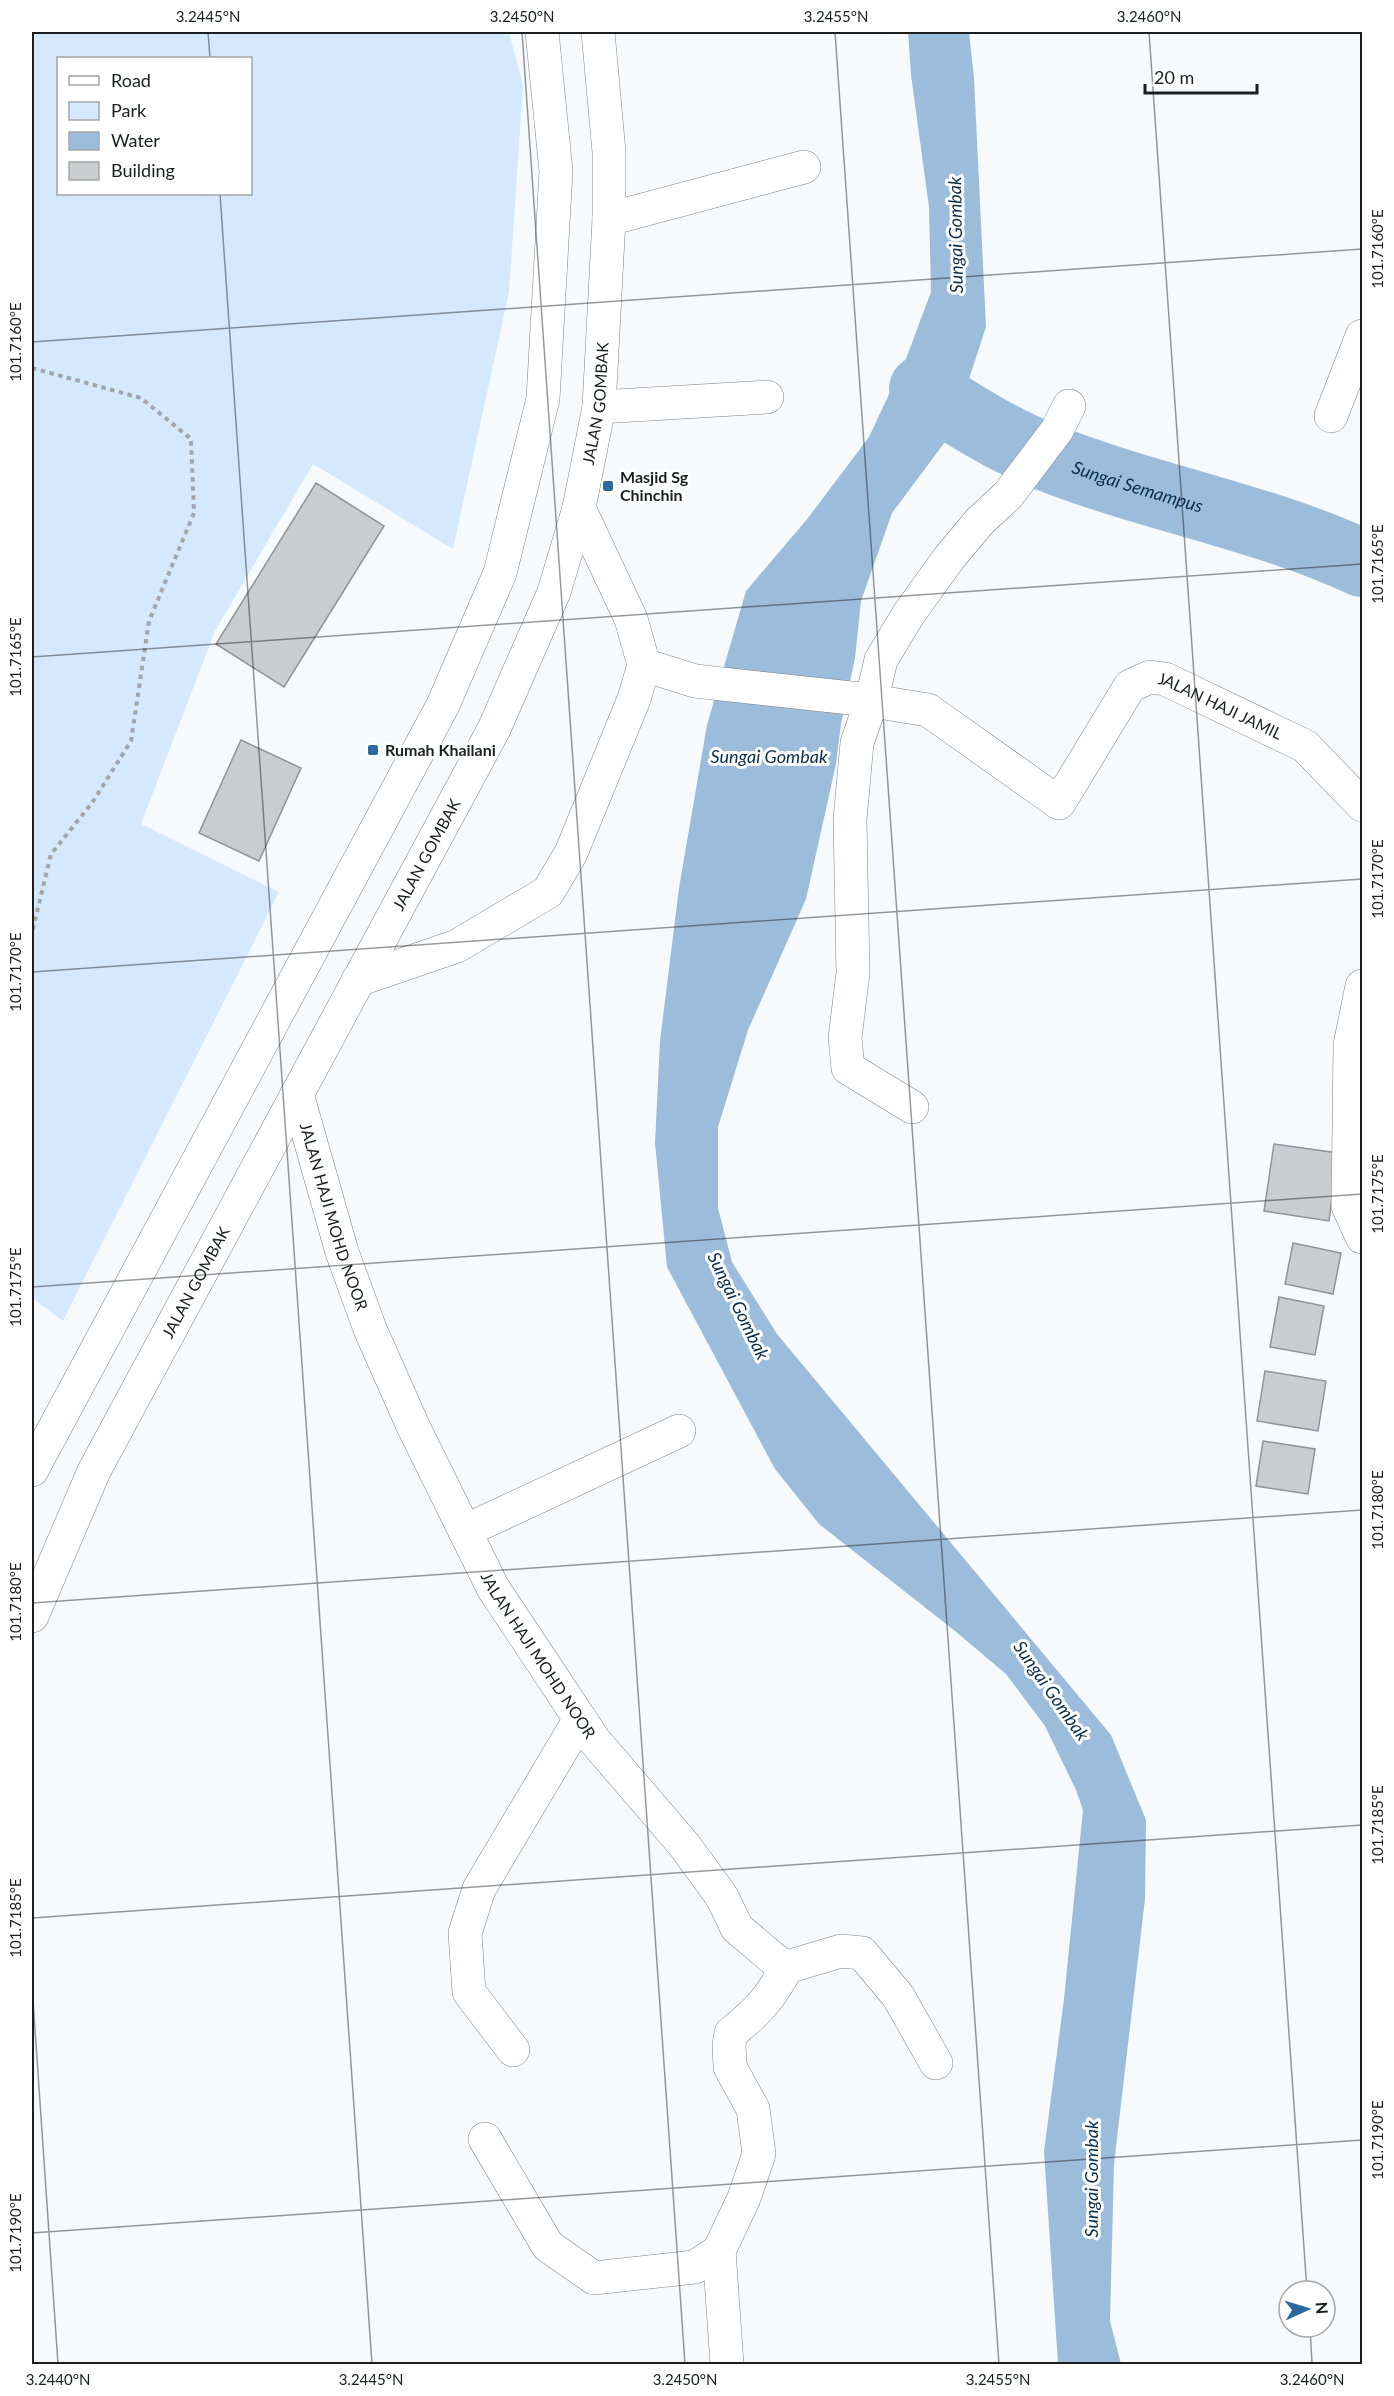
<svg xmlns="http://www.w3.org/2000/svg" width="1394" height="2396" font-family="Lato,sans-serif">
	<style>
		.green { fill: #d5e9fe; fill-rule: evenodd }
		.water { fill: #9cbcdc }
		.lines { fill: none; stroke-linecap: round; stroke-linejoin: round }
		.river { stroke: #9cbcdc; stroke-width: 68 }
		.building { fill: #c9cdd0; stroke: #909397; stroke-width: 1.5 }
		.minor-casing { stroke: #7f8286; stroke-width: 34 }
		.major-casing { stroke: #7f8286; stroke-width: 34 }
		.path { stroke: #a2a6a8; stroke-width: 4; stroke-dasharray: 4.5 4.5; stroke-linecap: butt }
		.minor { stroke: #fff; stroke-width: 33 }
		.major { stroke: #fff; stroke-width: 33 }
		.ticks { fill: none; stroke: #1b1d1e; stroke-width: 1.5; stroke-opacity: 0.45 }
		.poi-dot { fill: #2b69a0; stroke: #fff; stroke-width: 2 }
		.labels { text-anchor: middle; stroke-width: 6; stroke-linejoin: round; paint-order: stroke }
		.street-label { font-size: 16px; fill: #1b1d1e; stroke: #fff }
		.poi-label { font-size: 16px; font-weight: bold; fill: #1b1d1e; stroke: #fff; text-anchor: start }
		.water-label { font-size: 18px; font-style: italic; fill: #082d4c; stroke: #fff }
		.neatline { fill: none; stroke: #1b1d1e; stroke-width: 2 }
		.ticks-label { font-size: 15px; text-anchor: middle; fill: #1b1d1e }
	</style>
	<rect width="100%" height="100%" fill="#f6fafd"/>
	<path class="green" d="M32,32H509L523,86L509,292L453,549L313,464L215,631L141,824L279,892L63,1321L32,1298ZM58,58H250V194H58Z"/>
	<path class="water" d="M908,32H969L974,78L986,327L951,434L892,513L861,601L855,658L841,724L836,764L806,899L748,1030L718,1127V1208L732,1262L777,1334L1111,1735L1146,1820L1145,1899L1114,2164L1110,2321L1121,2364H1058L1044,2151L1064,1999L1083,1810L1076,1790L1045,1726L1006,1674L955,1631L819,1524L775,1469L667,1267L655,1143L660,1041L679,888L707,725L746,591L808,518L869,437L907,356L931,292L929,207L911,75Z"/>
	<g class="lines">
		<path class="river" id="s1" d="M923,389C961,413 998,437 1039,454C1144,497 1259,515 1362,563"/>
	</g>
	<g class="building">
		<path d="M316,483L384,526L284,687L216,644Z"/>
		<path d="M241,740L301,768L259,861L199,833Z"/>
		<path d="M1274,1144L1338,1153L1329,1221L1264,1211Z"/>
		<path d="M1293,1243L1341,1253L1333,1294L1285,1284Z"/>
		<path d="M1279,1297L1324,1306L1315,1355L1270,1347Z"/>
		<path d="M1265,1371L1326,1381L1318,1431L1257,1421Z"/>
		<path d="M1263,1441L1315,1449L1308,1494L1256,1486Z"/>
	</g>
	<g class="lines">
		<g class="minor-casing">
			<g id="minor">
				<path d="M609,219L804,167"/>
				<path d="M599,407L767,397"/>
				<path d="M1331,416L1362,336"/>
				<path id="s2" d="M644,665L695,681L860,699L928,710L1059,803L1130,686L1150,677L1165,679L1305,746L1362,805"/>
				<path d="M358,980L457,946L548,892L571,853L634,699L644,665L631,619L579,508"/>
				<path d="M1362,986L1350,1045L1348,1206L1362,1237"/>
				<path id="s3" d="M297,1094L342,1252L370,1329L413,1426L493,1588L594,1740L685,1846L722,1897L737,1928L776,1961L787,1967L841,1951L862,1953L898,1996L936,2063"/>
				<path d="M912,1107L848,1068L845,1038L853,973L850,820L857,743L871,702L881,660L908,615L949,558L980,521L1008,495L1057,430L1069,406"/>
				<path d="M465,1531L679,1431"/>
				<path d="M513,2050L469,1992L465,1933L479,1889L580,1719"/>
				<path d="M485,2139L548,2246L594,2278L695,2267L719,2251L744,2198L759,2154L753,2109L730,2067L729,2045L731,2033C759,2011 770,1998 787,1967"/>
				<path d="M719,2251L727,2364"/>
			</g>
		</g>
		<g class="major-casing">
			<g id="major">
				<path d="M32,1470L443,705L500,573L543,399L556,171L542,32"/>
				<path id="s4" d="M32,1616L94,1471L494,729L554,592L579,508L599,407L609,219V152L598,32"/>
			</g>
		</g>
		<path class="path" d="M32,368L141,398L191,439L194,513L149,621L131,741L92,803L51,854L32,933"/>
		<use href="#minor" class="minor"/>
		<use href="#major" class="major"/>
	</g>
	<path class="ticks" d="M208,32L210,58M522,32L685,2364M835,32L999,2364M1149,32L1307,2291M220,194L372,2364M32,342L1362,249M32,657L1362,564M32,972L1362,879M32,1287L1362,1194M32,1603L1362,1510M32,1918L1362,1825M32,1986L58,2364M32,2233L1362,2140M1310,2327L1312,2364"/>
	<g class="poi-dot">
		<rect x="602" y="480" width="12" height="12" rx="3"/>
		<rect x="367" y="744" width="12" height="12" rx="3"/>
	</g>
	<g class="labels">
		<g class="street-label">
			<text dy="6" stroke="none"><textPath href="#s4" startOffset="1344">JALAN GOMBAK</textPath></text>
			<text dy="6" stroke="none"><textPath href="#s2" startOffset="684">JALAN HAJI JAMIL</textPath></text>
			<text dy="6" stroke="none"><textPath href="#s4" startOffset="858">JALAN GOMBAK</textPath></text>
			<text dy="6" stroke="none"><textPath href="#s3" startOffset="128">JALAN HAJI MOHD NOOR</textPath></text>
			<text dy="6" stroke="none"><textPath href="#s4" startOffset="372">JALAN GOMBAK</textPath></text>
			<text dy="6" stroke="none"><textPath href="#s3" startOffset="614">JALAN HAJI MOHD NOOR</textPath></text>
		</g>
		<g class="poi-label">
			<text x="620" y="483">Masjid Sg<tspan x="620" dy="18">Chinchin</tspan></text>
			<text x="385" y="756">Rumah Khailani</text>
		</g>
		<g class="water-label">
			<text transform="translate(956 235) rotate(-91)" y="6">Sungai Gombak</text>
			<text dy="6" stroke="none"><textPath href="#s1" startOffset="237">Sungai Semampus</textPath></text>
			<text x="769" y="763">Sungai Gombak</text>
			<text transform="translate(738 1306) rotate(64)" y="6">Sungai Gombak</text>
			<text transform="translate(1051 1691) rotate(55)" y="6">Sungai Gombak</text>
			<text transform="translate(1092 2179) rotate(-90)" y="6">Sungai Gombak</text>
		</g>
	</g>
	<rect width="1394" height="2396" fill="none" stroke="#ffffff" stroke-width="66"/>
	<rect x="57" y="57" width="195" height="138" fill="#ffffff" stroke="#a4a5a5" stroke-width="1.5"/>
	<rect x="69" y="76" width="30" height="9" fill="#ffffff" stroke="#a4a5a5" stroke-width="1.5"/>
	<text x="111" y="87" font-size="18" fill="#1b1d1e">Road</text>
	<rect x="69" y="102" width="30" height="18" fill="#d5e9fe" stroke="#a4a5a5" stroke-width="1.5"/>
	<text x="111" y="117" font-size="18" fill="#1b1d1e">Park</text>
	<rect x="69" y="132" width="30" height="18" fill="#9cbcdc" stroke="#a4a5a5" stroke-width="1.5"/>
	<text x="111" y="147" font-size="18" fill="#1b1d1e">Water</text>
	<rect x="69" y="162" width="30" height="18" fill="#c9cdd0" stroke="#a4a5a5" stroke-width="1.5"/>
	<text x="111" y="177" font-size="18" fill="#1b1d1e">Building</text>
	<g transform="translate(1307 2309) rotate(86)"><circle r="28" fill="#ffffff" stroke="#a4a5a5" stroke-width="1.5"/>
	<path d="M0-4.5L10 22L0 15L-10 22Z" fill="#2b69a0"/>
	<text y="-9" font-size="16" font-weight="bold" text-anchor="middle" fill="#1b1d1e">N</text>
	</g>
	<path d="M1145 84v9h112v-9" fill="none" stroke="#1b1d1e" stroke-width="3"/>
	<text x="1154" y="84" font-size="18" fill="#1b1d1e" stroke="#ffffff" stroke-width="4.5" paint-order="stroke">20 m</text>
	<rect x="33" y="33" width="1328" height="2330" class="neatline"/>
	<g class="ticks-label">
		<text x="208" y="22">3.2445°N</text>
		<text x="522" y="22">3.2450°N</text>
		<text x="836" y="22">3.2455°N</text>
		<text x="1149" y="22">3.2460°N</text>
		<text transform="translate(1378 249) rotate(-90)" y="5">101.7160°E</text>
		<text transform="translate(16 342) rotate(-90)" y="5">101.7160°E</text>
		<text transform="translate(1378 564) rotate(-90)" y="5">101.7165°E</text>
		<text transform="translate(16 657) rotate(-90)" y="5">101.7165°E</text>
		<text transform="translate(1378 879) rotate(-90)" y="5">101.7170°E</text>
		<text transform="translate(16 972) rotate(-90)" y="5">101.7170°E</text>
		<text transform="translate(1378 1194) rotate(-90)" y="5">101.7175°E</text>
		<text transform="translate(16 1287) rotate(-90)" y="5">101.7175°E</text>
		<text transform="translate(1378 1510) rotate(-90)" y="5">101.7180°E</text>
		<text transform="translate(16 1602) rotate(-90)" y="5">101.7180°E</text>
		<text transform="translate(1378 1825) rotate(-90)" y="5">101.7185°E</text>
		<text transform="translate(16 1918) rotate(-90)" y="5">101.7185°E</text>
		<text transform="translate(1378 2140) rotate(-90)" y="5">101.7190°E</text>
		<text transform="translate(16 2233) rotate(-90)" y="5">101.7190°E</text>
		<text x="58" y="2385">3.2440°N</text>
		<text x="371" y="2385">3.2445°N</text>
		<text x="685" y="2385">3.2450°N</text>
		<text x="998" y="2385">3.2455°N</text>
		<text x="1312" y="2385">3.2460°N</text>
	</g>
</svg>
